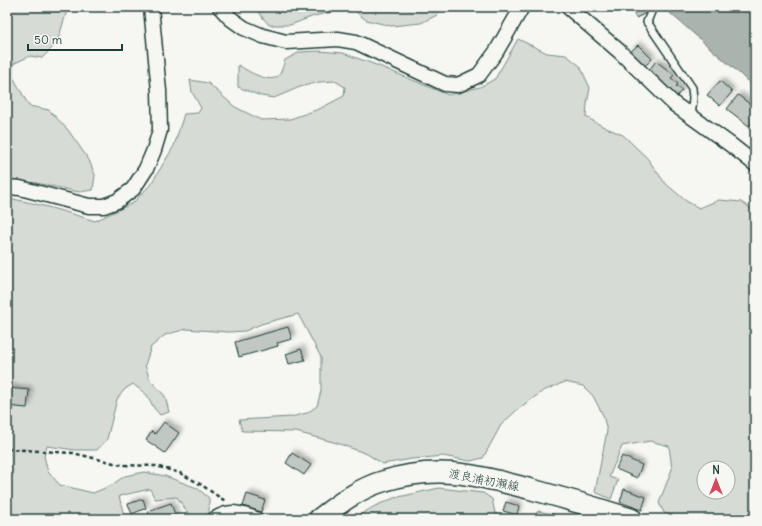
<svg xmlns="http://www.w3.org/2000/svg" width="762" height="526" font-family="Delius,'Klee One',sans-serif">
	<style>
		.green { fill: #d6dbd6; stroke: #7a8c85; fill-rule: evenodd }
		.water { fill: #aab3ae; stroke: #72847d }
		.building { fill: #c1c8c3; stroke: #1f3d34; filter: url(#shadow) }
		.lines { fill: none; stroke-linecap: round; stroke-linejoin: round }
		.service-casing { stroke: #1f3d34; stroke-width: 10 }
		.minor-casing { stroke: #1f3d34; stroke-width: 17 }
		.secondary-casing { stroke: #1f3d34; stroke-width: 23 }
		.path { stroke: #1f3d34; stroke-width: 2.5; stroke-dasharray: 4 3; stroke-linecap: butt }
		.service { stroke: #f6f6f2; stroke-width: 7 }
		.minor { stroke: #f6f6f2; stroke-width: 14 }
		.secondary { stroke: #f6f6f2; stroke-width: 20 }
		.labels { text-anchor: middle; stroke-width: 4; stroke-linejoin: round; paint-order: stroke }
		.street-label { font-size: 12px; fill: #1f3d34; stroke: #f6f6f2 }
	</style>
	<defs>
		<filter id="shadow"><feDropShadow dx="3.5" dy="-3.5" stdDeviation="2" flood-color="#0004"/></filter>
	</defs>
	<rect width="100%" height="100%" fill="#f6f6f2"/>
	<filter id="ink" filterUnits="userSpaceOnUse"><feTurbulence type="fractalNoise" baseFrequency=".025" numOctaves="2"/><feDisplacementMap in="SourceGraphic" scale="8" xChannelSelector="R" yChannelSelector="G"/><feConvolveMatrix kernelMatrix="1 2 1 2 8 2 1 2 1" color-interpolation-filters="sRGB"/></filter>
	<g filter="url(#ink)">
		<g class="green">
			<path d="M7,7H68L57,43L42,58L30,56L13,64V77L29,106L49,110L68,130L89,160L95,175L93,190L79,192L36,183L7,180Z"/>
			<path d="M254,7H444L437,15L421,23L391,26L366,20L351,8L314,16L290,25H269Z"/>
			<path d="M518,39L547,53L566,55L580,66L590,88L587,104L586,117L604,127L623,135L647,158L665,183L686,201L699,208L719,200L741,202L755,211V519H683L664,513L659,503L672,469L669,446L650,441L622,446L609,477L618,480L611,499L595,492L607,431L603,415L593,396L583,386L565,382L543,391L518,409L501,425L483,458L470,461L443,456L412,459L383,464L367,454L337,443L296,432L242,431L239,420L291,417L307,413L317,406L321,391V357L298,314L261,324L245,331L228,332L186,329L165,335L151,347L145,365L150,380L165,396L169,412L160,415L154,408L147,395L133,384L125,389L117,399L107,439L97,450H75L47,446L44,456L48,472L60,485L93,493L110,486L125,476L144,472L165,476L197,488L209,498V513L198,519H192L177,497L155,499L150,489L119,496L124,516L119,519H7V198C37,203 66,212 95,221L133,203L151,184L174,146L184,114L198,113L201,108L192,92L190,80L208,83L235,107L261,120L290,119L319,109L344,96L345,87L335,81L319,82L300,87L274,98L261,96L238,87V65C246,70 267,83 277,77C282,73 283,65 285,60L300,52L319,51L343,53L379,66L448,95L480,87L495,79ZM704,468H728V492H704Z"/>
			<path d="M439,488L483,493L492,499L495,513L505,519H353L375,506L394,498Z"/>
			<path d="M538,511L578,519H533Z"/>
		</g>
		<path class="water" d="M663,7H755V89L740,74Z"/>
		<g class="building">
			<path d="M630,7H645L648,12L636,18Z"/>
			<path d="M638,45L652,59L644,67L630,52Z"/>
			<path d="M656,61L674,75L671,78L678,84L676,86L682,90L677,96L647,73Z"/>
			<path d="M720,81L732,92L720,106L707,95Z"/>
			<path d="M738,95L755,108V117L749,126L727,109Z"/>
			<path d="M288,327L292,339L277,343L278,346L239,357L235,342Z"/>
			<path d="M301,349L305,360L289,364L286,354Z"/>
			<path d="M7,388L29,390L27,408L7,406Z"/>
			<path d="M164,422L179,433L165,453L146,440L152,431L155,434Z"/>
			<path d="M292,453L311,465L304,475L286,463Z"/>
			<path d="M622,456L642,465L637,478L616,469Z"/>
			<path d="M624,489L646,497L642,510L620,502Z"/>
			<path d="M247,494L265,500L261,512L243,506Z"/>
			<path d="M143,499L146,508L132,514L128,504Z"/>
			<path d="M506,502L519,506L517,515L503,511Z"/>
			<path d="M171,503L176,518L150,519L148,511Z"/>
		</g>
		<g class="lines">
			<g class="service-casing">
				<path id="service" d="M653,7L647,22L692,88L693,98L691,117"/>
			</g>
			<g class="minor-casing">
				<g id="minor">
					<path d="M220,7L230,18L244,28L263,36L286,42L338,39L356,42L445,84L458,85L479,75L496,52L522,7"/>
					<path d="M568,7L619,51L674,104L731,145L755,164"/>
					<path d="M7,187L20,188L89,206H104L117,201L133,189L146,169L154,150L160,130L159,91L151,7"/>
					<path d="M215,519C231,509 239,513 256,519"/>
				</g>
			</g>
			<g class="secondary-casing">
				<path id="secondary" d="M319,519C339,504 359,488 384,481C438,464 477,475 530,489C564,498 598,508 632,519"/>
			</g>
			<path class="path" d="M7,449L73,453L122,465L156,466L180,473L200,484L225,501"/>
			<use href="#service" class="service"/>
			<use href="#minor" class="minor"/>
			<use href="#secondary" class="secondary"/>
		</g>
	</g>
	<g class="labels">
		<g class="street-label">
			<text transform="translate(484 480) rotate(11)" y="4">渡良浦初瀬線</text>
		</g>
	</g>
	<rect width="762" height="526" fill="none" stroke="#f6f6f2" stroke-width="24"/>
	<rect x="12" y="12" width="738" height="502" fill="none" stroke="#1f3d34" stroke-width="1.5" filter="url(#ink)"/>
	<g transform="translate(716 480)"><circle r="19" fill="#f6f6f2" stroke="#a0aca6"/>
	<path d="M0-3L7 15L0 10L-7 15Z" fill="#d1495b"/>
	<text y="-6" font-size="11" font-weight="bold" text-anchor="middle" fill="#1f3d34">N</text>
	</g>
	<path d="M28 44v6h94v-6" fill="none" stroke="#1f3d34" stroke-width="2"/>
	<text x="34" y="44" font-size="12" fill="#1f3d34" stroke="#f6f6f2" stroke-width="3" paint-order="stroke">50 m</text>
</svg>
